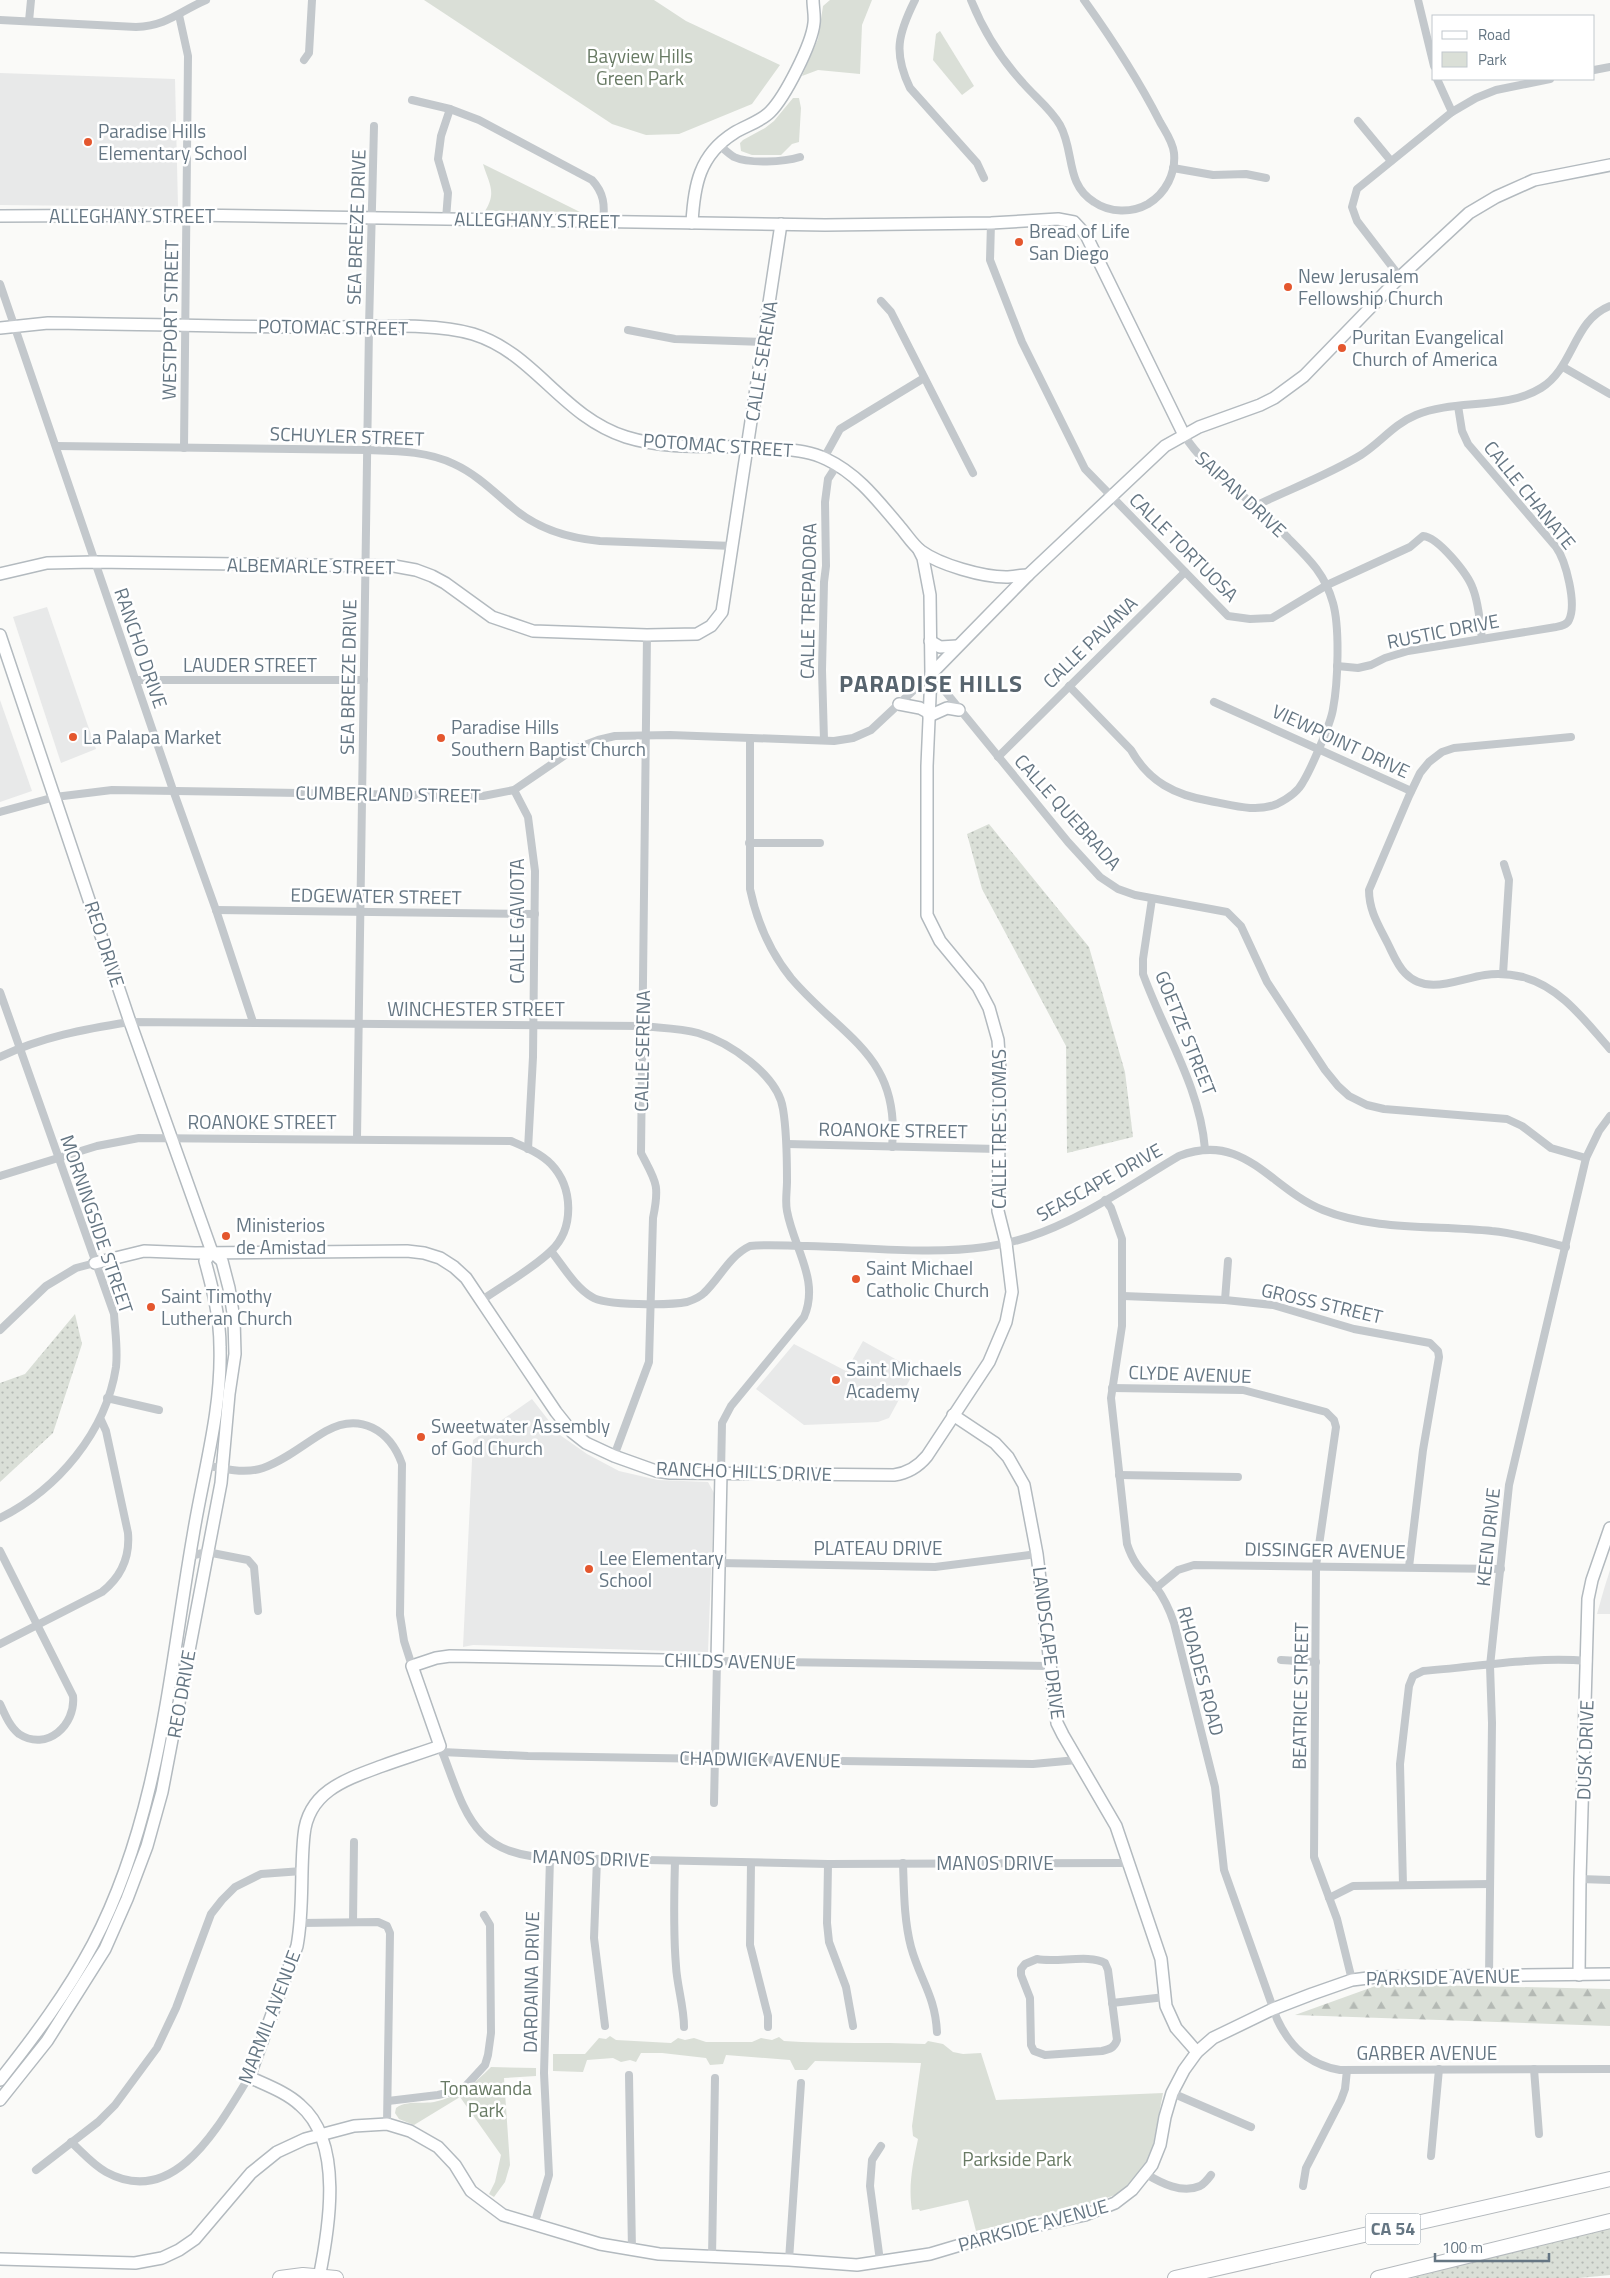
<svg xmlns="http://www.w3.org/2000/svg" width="1610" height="2278" font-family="'Titillium Web',sans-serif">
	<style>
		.built { fill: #e8e9e9 }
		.grass { fill: url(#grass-dots) }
		.forest { fill: url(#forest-firs) }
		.park { fill: #dadfd7 }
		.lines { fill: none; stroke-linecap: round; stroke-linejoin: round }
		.secondary-casing { stroke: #b3babf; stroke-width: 14 }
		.highway-casing { stroke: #b4b9bd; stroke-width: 16 }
		.street { stroke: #c3c8cc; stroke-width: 8 }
		.secondary { stroke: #fff; stroke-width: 11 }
		.highway { stroke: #fff; stroke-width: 14 }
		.poi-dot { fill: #e4572e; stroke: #fff; stroke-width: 2 }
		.labels { text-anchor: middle; stroke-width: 5; stroke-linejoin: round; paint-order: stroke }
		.shield { fill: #fff; stroke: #939fa8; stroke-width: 1 }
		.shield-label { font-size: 18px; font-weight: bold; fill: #657683 }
		.park-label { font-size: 19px; fill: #687a64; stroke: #fff }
		.poi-label { font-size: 19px; fill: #657683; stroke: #fff; text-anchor: start }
		.street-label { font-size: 19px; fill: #657683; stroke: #fff }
		.district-label { font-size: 24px; font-weight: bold; letter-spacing: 1px; fill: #57646e; stroke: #fff }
	</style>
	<defs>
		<pattern id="grass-dots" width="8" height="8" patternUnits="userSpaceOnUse" patternTransform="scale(1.25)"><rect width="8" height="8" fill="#dadfd7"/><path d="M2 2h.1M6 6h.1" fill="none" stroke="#b4b9b4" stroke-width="1.8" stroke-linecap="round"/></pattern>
		<pattern id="forest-firs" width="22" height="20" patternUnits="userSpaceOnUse" patternTransform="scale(1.25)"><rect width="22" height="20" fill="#dadfd7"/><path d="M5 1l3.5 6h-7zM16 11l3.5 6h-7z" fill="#b4b9b4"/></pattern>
	</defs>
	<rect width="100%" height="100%" fill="#fafaf8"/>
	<g class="built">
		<path d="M0,73L175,79L178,207L0,205Z"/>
		<path d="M47,607L96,749L61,763L13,617Z"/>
		<path d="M0,700L32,791L0,802Z"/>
		<path d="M863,1341L915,1370L889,1418L878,1422L804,1425L756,1389L794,1344L846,1371Z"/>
		<path d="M532,1399L560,1435L587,1454L619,1471L658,1480L708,1482L714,1493L708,1652L473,1645L463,1647L473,1440Z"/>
		<path d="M1610,1570V1614H1597L1604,1589Z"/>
	</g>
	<g class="grass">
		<path d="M989,824L1089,947L1125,1072L1133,1137L1067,1153L1066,1046L982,889L967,834Z"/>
		<path d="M75,1314L82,1344L53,1433L0,1482V1383L25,1374Z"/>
		<path d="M1610,2227V2275L1579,2278H1411Z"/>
	</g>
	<path class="forest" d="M1381,1984L1610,1989V2026L1295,2015Z"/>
	<g class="park">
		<path d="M424,0H654L686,21L780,65L752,104L679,134L646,135L612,124Z"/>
		<path d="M830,0H872L862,25L860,74L818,70L802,76L818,39L823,6Z"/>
		<path d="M940,31L974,86L962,95L933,60L936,34Z"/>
		<path d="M793,98H799L801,108L799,142L792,144L781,155H752L741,151L740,143L743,140L765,128L774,121Z"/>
		<path d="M483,164L580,212L485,211C497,192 489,184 483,164Z"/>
		<path d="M610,2036L616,2040L671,2043L678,2038L685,2040L694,2038L706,2042H752L761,2038L772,2040L779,2037L784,2041C831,2044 878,2042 925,2044L928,2041L943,2044L953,2052L963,2054L981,2053L996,2100L1163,2093L1150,2161L1120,2193L1096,2202L976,2231L968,2200L920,2211L919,2209L912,2210C908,2186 913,2163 918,2139L913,2136L912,2126L921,2063L815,2061L807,2070H795L790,2060L726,2055L723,2064L710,2065L706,2058L662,2053H641L636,2062L630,2060L621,2062L613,2058L587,2060L583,2072L553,2071V2054H585L599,2038L606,2039Z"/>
		<path d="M491,2067L536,2068V2076L504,2078L510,2165L505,2182L494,2197L489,2194L495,2182L501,2155L460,2097L414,2125L399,2119L395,2113L396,2108C406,2100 421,2104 434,2102C458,2097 474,2084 491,2067Z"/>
	</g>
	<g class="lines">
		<g class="secondary-casing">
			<g id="secondary">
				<path d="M0,216L188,215L825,225L991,223L1058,219L1074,222L1086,235L1184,435"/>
				<path d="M692,223C694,186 699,155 734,133C745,126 760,122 770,112C785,97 812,44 814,23C815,16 813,7 813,0"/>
				<path d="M0,328L48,323C138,324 229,327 319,327C365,328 430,321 473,334C535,353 561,416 626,437C674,452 725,444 774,448C792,450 810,451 826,459C858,474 878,501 900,527C907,535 913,545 921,551C940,565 983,577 1006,577C1013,577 1021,575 1028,575"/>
				<path d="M0,574L47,563L94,562L394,566L416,570L432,576L445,583L492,617L533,631L647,635L697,634L711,626L722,612L781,224"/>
				<path d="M0,635L130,1022L212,1252L222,1261L229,1288L234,1319L235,1354L229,1394L221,1483L162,1792L147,1846L127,1899L105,1949L47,2041L0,2100"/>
				<path d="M930,641L940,647L957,646"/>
				<path d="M931,674L1028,575L1165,446L1199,427L1260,405L1274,398L1304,376L1400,277L1469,213L1496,197L1534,180L1610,165"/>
				<path d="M899,704L920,708L929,713"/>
				<path d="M929,716L947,708L959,710"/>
				<path d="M95,1263L144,1251L195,1253L407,1251L424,1253L440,1258L454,1267L466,1278L556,1412L572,1432L586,1443L614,1456L656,1471L670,1473L894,1475C908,1473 918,1467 927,1456L989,1362L1006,1322L1012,1292L1006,1243L998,1211L1000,1070L998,1040L989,1008L978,987L940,941L927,915V766L931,674L930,595L923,558L919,550"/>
				<path d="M953,1415L995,1443L1008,1457L1024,1485L1037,1554L1057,1723L1063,1735L1116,1826L1161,1959L1166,2006L1176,2028L1197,2052"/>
				<path d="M1579,1975L1580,1879L1588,1599L1592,1580L1610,1528"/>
				<path d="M0,2080C34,2037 67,1993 93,1944C159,1818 169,1674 193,1536C203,1474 222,1410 220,1347C220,1318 213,1290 205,1261L212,1252"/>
				<path d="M0,2259L135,2263L162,2258L179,2250L195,2239L251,2173L277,2152L305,2139L354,2126L387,2124L410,2131L438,2147L455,2165L471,2191L503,2215L600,2244L659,2254L789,2260L857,2265L930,2254L994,2235L1085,2215L1115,2203L1132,2190L1152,2165L1160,2145L1165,2117L1172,2093L1184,2070L1197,2052L1213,2038L1273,2009L1312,1994L1352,1980L1376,1977L1610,1974"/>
				<path d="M319,2278C329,2229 344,2142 300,2105C286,2092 266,2085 249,2077L297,1946C304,1909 300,1872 304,1835C308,1791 347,1779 382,1766C401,1759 421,1753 440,1746L412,1666L436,1658L450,1656L717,1661L721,1473"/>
			</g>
		</g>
		<g class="highway-casing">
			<g id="highway">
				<path d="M280,2278L303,2275L336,2278"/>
				<path d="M1175,2278L1610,2179"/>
				<path d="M1378,2278L1610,2221"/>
			</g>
		</g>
		<g class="street">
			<path d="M915,0C898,34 893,53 910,88L977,163L984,178"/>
			<path d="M971,0C983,30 1001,59 1023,83C1035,97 1051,109 1060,125C1075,152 1065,184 1094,202C1110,213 1132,213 1148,204C1166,193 1176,173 1174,153C1173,142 1165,131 1160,122C1138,79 1112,39 1084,0"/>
			<path d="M1418,0L1434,66"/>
			<path d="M179,15L188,56L184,448"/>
			<path d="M0,20L136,27C169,25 178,12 206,0"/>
			<path d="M29,21L31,0"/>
			<path d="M304,60L309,53L312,0"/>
			<path d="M1594,70L1610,67"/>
			<path d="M1437,79L1452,112"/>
			<path d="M412,100L450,109L479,120L592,180C604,193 605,205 603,222"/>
			<path d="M1358,121L1391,161"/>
			<path d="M719,145C724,149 729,154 734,157C749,164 784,162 800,157"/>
			<path d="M1173,168L1213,175L1246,174L1266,178"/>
			<path d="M446,219L448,193L438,159L441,136L450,109"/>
			<path d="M991,223L990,260L1022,342L1085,469L1228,616L1250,619L1272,618L1327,585L1410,547L1423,536C1438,537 1468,574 1473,589C1479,604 1480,623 1482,639"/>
			<path d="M1400,277L1357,221L1352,207L1357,189L1452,112L1476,98L1496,90L1550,79"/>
			<path d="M0,284L173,790L216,910L253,1022"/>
			<path d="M881,301L891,312L973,473"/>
			<path d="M628,330L675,339L764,342"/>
			<path d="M1563,367L1610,394"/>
			<path d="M56,446L367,450C397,451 427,451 454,464C476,474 493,491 512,507C537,529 567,538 600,541L733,546"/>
			<path d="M824,458L840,429L924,378"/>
			<path d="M1255,506C1290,489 1328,475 1361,455C1380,443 1394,424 1416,415C1454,399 1506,410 1541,388C1574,368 1573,320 1610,306"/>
			<path d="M1337,666L1358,668L1371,665L1385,658L1408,651L1556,627C1561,626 1567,625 1569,620C1577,604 1566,561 1556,547L1468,444L1462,431L1458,406"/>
			<path d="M137,680H364"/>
			<path d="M1069,686L1131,750C1149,782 1175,795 1210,801C1232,805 1256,813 1277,804C1287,799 1298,792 1303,782C1311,769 1331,723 1333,709C1338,683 1340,628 1333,603C1325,574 1309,559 1289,539C1276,526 1264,513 1250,502C1227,481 1201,462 1184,435"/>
			<path d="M1214,702L1411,791"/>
			<path d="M1571,737L1454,748L1442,752L1429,762L1420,773L1409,796L1369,890C1369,911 1379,926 1388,944C1393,954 1397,965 1405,973C1427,996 1458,979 1485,975C1497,973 1510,974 1523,977C1561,987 1585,1021 1610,1049"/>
			<path d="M750,738V889C757,922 770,952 791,978C842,1038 901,1055 892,1147"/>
			<path d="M824,740L822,670L824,582L826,566L825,502L828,479L837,465"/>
			<path d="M998,757L1185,572"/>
			<path d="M514,790L528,817L535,871L533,1057L528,1149"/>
			<path d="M0,812L55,797L112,790L483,796L514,790L574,749L598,740L615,736L670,735L834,741L853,738L871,730L931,674L1068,842L1100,877L1118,889L1135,895L1227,912L1241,926L1267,982L1325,1070L1338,1086L1349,1096L1367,1105L1384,1109L1507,1119L1522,1126L1551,1148L1586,1158"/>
			<path d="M749,843H820"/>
			<path d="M1152,899L1143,959V974C1164,1032 1200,1087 1205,1149"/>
			<path d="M216,910L535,914"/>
			<path d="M1503,974L1509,880L1504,864"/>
			<path d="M0,992L114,1314C115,1331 118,1349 116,1367C106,1432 58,1489 0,1518"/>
			<path d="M0,1057C41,1037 85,1029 130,1022L642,1026C660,1028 680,1028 698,1033C729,1042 778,1075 783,1109C787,1133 787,1157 787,1181C787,1191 785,1202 787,1211C794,1249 820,1280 804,1317L731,1406L722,1423L721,1473"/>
			<path d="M357,1138L369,327L374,126"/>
			<path d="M787,1144L998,1149"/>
			<path d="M0,1176L97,1146L139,1138L511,1141C525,1147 540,1153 551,1164C573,1187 575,1228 551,1251C531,1270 505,1284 482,1300"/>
			<path d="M1105,1200L1111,1208L1122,1239V1326L1111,1398L1127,1544C1134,1565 1142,1571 1156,1587C1164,1598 1170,1611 1174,1623L1215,1787L1224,1870L1277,2019C1290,2047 1309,2065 1340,2070L1610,2069"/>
			<path d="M551,1251C563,1266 575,1287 592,1297C604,1306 672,1305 687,1302C693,1300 700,1297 704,1293C720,1278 729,1256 750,1246C768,1244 788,1246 807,1246C863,1247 930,1255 985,1247C1057,1238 1118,1192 1179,1156C1245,1131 1269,1188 1323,1210C1375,1231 1436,1225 1492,1231C1517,1233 1541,1241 1566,1247"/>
			<path d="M1123,1296L1225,1300L1273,1305L1354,1329L1430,1343L1438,1351L1439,1357L1423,1450L1409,1567"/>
			<path d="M1225,1300L1228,1261"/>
			<path d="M0,1330L46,1286L76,1268L95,1263"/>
			<path d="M1112,1388L1243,1390L1326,1412L1334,1420L1336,1427L1316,1566L1314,1857L1337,1919L1352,1980"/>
			<path d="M107,1398L159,1410"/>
			<path d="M614,1456L649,1362L653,1218C660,1184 656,1182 641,1153L647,635"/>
			<path d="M206,1465C223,1469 245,1474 263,1468C286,1460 305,1443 326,1431C360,1412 390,1430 402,1464L400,1615L404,1641L412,1666"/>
			<path d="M1119,1475L1238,1477"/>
			<path d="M0,1551L73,1696C76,1725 47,1752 19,1734C10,1727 5,1715 0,1704"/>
			<path d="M190,1556L207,1552L248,1560L254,1567L258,1611"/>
			<path d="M718,1563L935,1567L1037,1554"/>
			<path d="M1156,1588L1178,1570L1194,1565L1501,1569"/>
			<path d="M0,1644L102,1592C121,1577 130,1557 128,1533L106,1431L101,1420"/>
			<path d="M1281,1660L1316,1662"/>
			<path d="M440,1746C466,1812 470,1856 555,1858L828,1864L1128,1863"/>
			<path d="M442,1752L528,1756L1033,1764L1077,1760"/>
			<path d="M714,1803L717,1661L1049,1666"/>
			<path d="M597,1859L594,1938L605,2026"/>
			<path d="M675,1861C674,1896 673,1931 676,1966C677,1986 684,2006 684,2027"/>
			<path d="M751,1863L750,1945L768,2016V2027"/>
			<path d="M903,1863C904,1892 904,1920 911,1947C920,1980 935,1995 937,2032"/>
			<path d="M828,1864L827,1923L829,1942L846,1987L853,2026"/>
			<path d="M1580,1879L1610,1880"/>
			<path d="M1403,1885L1400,1764L1409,1686L1413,1676L1423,1671C1477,1667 1533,1656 1588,1661"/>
			<path d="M1329,1898L1353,1886L1490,1884"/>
			<path d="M353,1922L354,1842"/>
			<path d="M301,1923L378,1922L387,1926L390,1933L387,2124"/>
			<path d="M1037,1959C1056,1963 1090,1954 1105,1963L1108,1970L1117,2040C1114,2048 1110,2049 1102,2051L1045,2055L1034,2051L1031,2045L1030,1998L1021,1975V1969L1025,1964Z"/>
			<path d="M1489,1976L1492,1723L1490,1666L1509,1485L1586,1158L1599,1131L1610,1116"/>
			<path d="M1112,2003L1165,1997"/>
			<path d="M1534,2069L1539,2134"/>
			<path d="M629,2075L632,2251"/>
			<path d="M1172,2093L1251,2127"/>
			<path d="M388,2101L438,2095L463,2089L485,2065L488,2055L491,2033L490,1925L484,1915"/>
			<path d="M71,2142C82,2152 93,2165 106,2172C175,2210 219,2125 249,2077"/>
			<path d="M1431,2156L1439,2069"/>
			<path d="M36,2170L98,2122L115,2105L157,2048L176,2008L211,1914L222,1900L235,1887L261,1874L302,1871"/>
			<path d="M1146,2174C1161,2183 1182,2194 1200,2186C1204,2184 1208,2179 1211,2175"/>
			<path d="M1303,2186L1306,2168L1341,2100L1345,2089L1347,2070"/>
			<path d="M534,2225L549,2175L544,2073L550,1858"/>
			<path d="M712,2258L715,2078"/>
			<path d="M789,2260L801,2083"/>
			<path d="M880,2261L870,2186L872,2160L881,2146"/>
		</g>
		<use href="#secondary" class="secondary"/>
		<use href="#highway" class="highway"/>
	</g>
	<g class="poi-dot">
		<circle cx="88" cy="142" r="5"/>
		<circle cx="1019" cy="242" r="5"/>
		<circle cx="1288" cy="287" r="5"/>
		<circle cx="1342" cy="348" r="5"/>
		<circle cx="73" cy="737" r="5"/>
		<circle cx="441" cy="738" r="5"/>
		<circle cx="226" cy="1236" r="5"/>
		<circle cx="856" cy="1279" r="5"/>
		<circle cx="151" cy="1307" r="5"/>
		<circle cx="836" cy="1380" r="5"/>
		<circle cx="421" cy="1437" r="5"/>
		<circle cx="589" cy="1569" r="5"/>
	</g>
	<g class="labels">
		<rect class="shield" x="1365.5" y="2213.5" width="55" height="31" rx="4"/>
		<g class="shield-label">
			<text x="1393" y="2235">CA 54</text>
		</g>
		<g class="park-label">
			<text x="640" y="63">Bayview Hills<tspan x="640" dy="22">Green Park</tspan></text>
			<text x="486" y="2095">Tonawanda<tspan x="486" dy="22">Park</tspan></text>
			<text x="1017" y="2166">Parkside Park</text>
		</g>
		<g class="poi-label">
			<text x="98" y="138">Paradise Hills<tspan x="98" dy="22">Elementary School</tspan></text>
			<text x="1029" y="238">Bread of Life<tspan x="1029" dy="22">San Diego</tspan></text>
			<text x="1298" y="283">New Jerusalem<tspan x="1298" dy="22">Fellowship Church</tspan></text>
			<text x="1352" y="344">Puritan Evangelical<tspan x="1352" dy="22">Church of America</tspan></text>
			<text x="451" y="734">Paradise Hills<tspan x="451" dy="22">Southern Baptist Church</tspan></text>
			<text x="83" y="744">La Palapa Market</text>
			<text x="236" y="1232">Ministerios<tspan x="236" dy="22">de Amistad</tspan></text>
			<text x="866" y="1275">Saint Michael<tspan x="866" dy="22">Catholic Church</tspan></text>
			<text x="161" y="1303">Saint Timothy<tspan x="161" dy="22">Lutheran Church</tspan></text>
			<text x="846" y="1376">Saint Michaels<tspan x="846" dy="22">Academy</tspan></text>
			<text x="431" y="1433">Sweetwater Assembly<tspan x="431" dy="22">of God Church</tspan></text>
			<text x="599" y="1565">Lee Elementary<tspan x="599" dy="22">School</tspan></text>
		</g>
		<g class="street-label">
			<text x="132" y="223">ALLEGHANY STREET</text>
			<text transform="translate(537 220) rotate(1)" y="7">ALLEGHANY STREET</text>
			<text transform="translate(356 227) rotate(-88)" y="7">SEA BREEZE DRIVE</text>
			<text transform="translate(170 320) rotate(-89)" y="7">WESTPORT STREET</text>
			<text transform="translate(333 327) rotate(1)" y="7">POTOMAC STREET</text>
			<text transform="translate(761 361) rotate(-81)" y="7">CALLE SERENA</text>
			<text transform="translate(347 436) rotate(2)" y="7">SCHUYLER STREET</text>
			<text transform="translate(718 445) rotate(4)" y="7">POTOMAC STREET</text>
			<text transform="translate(1241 494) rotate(43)" y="7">SAIPAN DRIVE</text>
			<text transform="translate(1530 495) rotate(51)" y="7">CALLE CHANATE</text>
			<text transform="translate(1184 547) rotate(45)" y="7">CALLE TORTUOSA</text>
			<text transform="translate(311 566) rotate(1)" y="7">ALBEMARLE STREET</text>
			<text transform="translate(808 601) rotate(-89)" y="7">CALLE TREPADORA</text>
			<text transform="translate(1443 631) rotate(-11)" y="7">RUSTIC DRIVE</text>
			<text transform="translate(1090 642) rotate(-44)" y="7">CALLE PAVANA</text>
			<text transform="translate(141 648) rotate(71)" y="7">RANCHO DRIVE</text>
			<text x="250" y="672">LAUDER STREET</text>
			<text transform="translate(348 677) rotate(-89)" y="7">SEA BREEZE DRIVE</text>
			<text transform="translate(1341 741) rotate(25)" y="7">VIEWPOINT DRIVE</text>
			<text transform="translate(388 794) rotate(1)" y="7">CUMBERLAND STREET</text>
			<text transform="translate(1068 812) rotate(48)" y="7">CALLE QUEBRADA</text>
			<text transform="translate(376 896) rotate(1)" y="7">EDGEWATER STREET</text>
			<text transform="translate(517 921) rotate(-90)" y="7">CALLE GAVIOTA</text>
			<text transform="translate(105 944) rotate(72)" y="7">REO DRIVE</text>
			<text x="476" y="1016">WINCHESTER STREET</text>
			<text transform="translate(1186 1033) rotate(68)" y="7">GOETZE STREET</text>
			<text transform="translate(642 1051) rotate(-89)" y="7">CALLE SERENA</text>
			<text x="262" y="1129">ROANOKE STREET</text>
			<text transform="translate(999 1129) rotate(-90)" y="7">CALLE TRES LOMAS</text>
			<text transform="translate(893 1130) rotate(1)" y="7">ROANOKE STREET</text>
			<text transform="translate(1099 1182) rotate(-29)" y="7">SEASCAPE DRIVE</text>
			<text transform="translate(97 1224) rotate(71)" y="7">MORNINGSIDE STREET</text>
			<text transform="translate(1322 1303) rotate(13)" y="7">GROSS STREET</text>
			<text transform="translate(1190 1374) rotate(2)" y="7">CLYDE AVENUE</text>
			<text transform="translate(744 1471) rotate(2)" y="7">RANCHO HILLS DRIVE</text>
			<text transform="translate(1488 1537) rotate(-84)" y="7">KEEN DRIVE</text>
			<text x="878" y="1555">PLATEAU DRIVE</text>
			<text transform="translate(1325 1550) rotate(1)" y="7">DISSINGER AVENUE</text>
			<text transform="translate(1049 1643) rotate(83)" y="7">LANDSCAPE DRIVE</text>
			<text transform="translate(730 1661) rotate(1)" y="7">CHILDS AVENUE</text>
			<text transform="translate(1201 1671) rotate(75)" y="7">RHOADES ROAD</text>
			<text transform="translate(181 1694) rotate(-80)" y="7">REO DRIVE</text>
			<text transform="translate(1300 1696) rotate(-89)" y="7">BEATRICE STREET</text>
			<text transform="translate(1585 1750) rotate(-88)" y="7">DUSK DRIVE</text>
			<text transform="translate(760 1759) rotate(1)" y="7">CHADWICK AVENUE</text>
			<text transform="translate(591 1858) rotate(2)" y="7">MANOS DRIVE</text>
			<text x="995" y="1870">MANOS DRIVE</text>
			<text transform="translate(1443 1977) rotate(-1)" y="7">PARKSIDE AVENUE</text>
			<text transform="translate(531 1982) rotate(-89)" y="7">DARDAINA DRIVE</text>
			<text transform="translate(269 2017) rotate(-69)" y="7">MARMIL AVENUE</text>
			<text x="1427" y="2060">GARBER AVENUE</text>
			<text transform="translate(1033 2225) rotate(-15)" y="7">PARKSIDE AVENUE</text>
		</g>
		<g class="district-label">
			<text x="931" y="692">PARADISE HILLS</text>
		</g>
	</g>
	<rect x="1432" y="15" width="162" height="65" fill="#ffffff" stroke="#c1c8cd"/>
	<rect x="1442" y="31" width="25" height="8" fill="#ffffff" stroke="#c1c8cd"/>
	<text x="1478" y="40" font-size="15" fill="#657683">Road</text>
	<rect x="1442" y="52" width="25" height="15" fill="#dadfd7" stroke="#c1c8cd"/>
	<text x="1478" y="65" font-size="15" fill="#657683">Park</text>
	<path d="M1435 2253v8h114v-8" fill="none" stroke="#657683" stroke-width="2.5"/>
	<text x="1442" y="2253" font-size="15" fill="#657683" stroke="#ffffff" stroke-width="4" paint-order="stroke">100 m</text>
</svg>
